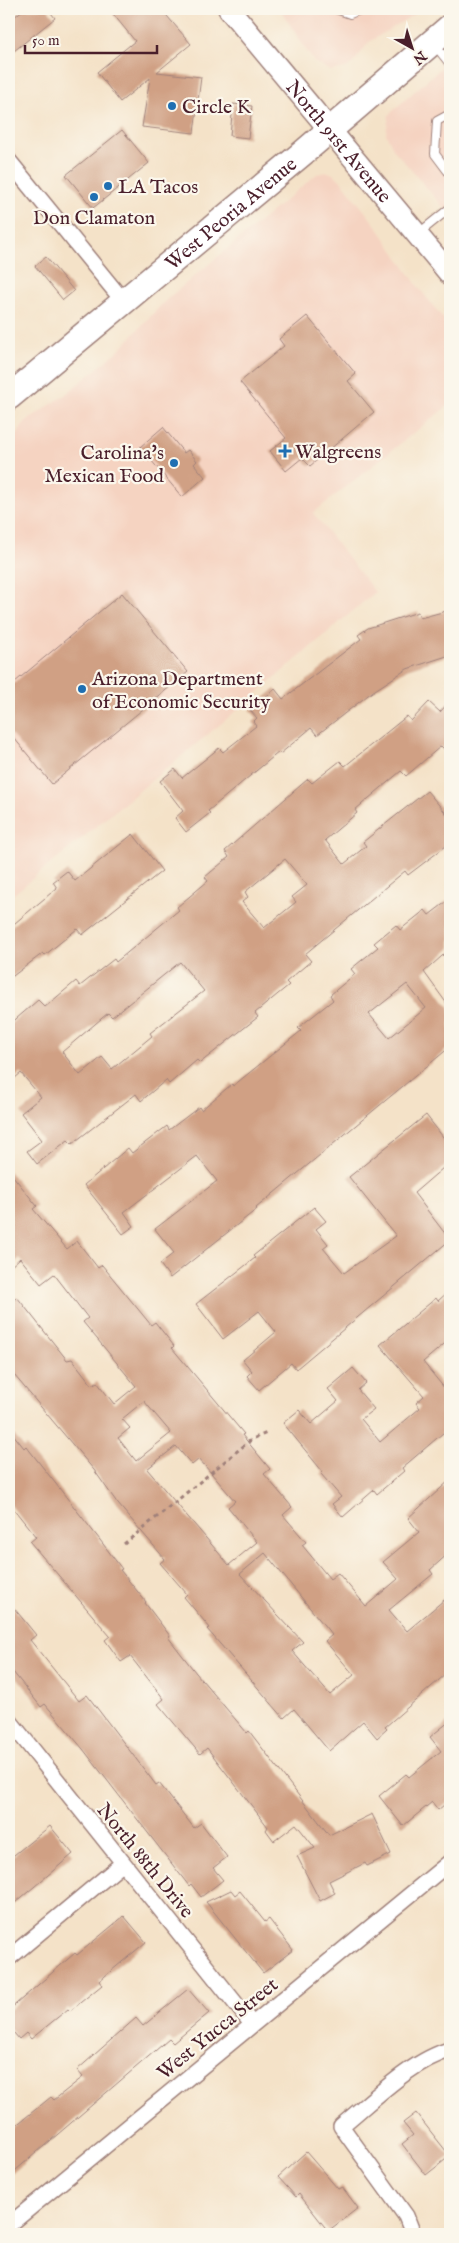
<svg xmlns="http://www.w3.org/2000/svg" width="459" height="2243" font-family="'IM FELL English',serif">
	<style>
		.built { fill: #f5d3c1 }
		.building { fill: #d0a084; fill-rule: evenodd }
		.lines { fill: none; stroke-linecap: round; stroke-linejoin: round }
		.service-casing { stroke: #9f807a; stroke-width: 10 }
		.minor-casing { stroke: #9f807a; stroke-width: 18 }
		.secondary-casing { stroke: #9f807a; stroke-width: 24 }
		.primary-casing { stroke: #9f807a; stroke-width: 28 }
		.path { stroke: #9f807a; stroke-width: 3; stroke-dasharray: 4 4; stroke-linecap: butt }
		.service { stroke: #fff; stroke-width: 8 }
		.minor { stroke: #fff; stroke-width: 15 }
		.secondary { stroke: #fff; stroke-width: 21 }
		.primary { stroke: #fff; stroke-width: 25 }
		.poi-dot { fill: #1f6fb2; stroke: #fbf7ec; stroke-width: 2 }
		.labels { text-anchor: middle; stroke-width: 4.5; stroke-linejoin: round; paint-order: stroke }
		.poi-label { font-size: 20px; fill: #4a1f2b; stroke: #fbf7ec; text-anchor: start }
		.street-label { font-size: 20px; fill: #4a1f2b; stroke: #fbf7ec }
	</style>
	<rect width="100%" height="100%" fill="#fbf7ec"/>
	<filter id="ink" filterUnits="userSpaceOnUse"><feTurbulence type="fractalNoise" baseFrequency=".02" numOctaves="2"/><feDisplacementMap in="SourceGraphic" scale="10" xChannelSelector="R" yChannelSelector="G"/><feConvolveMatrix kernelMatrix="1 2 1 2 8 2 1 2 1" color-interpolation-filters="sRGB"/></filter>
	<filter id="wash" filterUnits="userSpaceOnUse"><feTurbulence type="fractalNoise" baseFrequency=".0096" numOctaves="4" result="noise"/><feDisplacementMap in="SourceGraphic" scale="20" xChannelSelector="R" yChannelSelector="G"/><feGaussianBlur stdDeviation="1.12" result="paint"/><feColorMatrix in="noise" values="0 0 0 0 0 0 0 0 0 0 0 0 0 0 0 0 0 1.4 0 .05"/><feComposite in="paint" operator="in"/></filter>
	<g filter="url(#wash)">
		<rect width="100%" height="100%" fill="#f4e2c8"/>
		<g class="built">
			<path d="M280,9H423L369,42L353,63L346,68L331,71L314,62Z"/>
			<path d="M450,60V215L394,150L386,134L389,115L396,108Z"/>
			<path d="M328,172L335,175L342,182L377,227L419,288L450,327V404L313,513L375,592L229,717L9,898V448L25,422L65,395L117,352L166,300L317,174Z"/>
		</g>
		<g id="blocks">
			<g class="building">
				<path d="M24,9H48L55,18L9,55V21Z"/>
				<path d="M109,9H161L191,44L157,72L201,77L194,133L142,127L150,78L120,102L97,72L135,41Z"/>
				<path d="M233,104L252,106L248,138L230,136Z"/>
				<path d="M122,130L149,163L93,208L66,175Z"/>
				<path d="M46,257L74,291L63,300L35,266Z"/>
				<path d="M307,316L356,374L348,381L374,412L310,466L302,458L286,471L270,451L286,438L240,382L284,346L279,339Z"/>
				<path d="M163,427L184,453L188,450L197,461L194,464L205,477L182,497L140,447Z"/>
				<path d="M122,593L188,672L52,784L9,732V687Z"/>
				<path d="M450,610V655L407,669L372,692L317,735L311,728L280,754L279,752L245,780L208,811L210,813L186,832L175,818L183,811L160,781L175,769L182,778L219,748L223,752L256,726L253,722L257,718L250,710L275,689L283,699L361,639L358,635L368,628L418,612L420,618Z"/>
				<path d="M450,701V755L441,746L406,776L401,771L355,810L357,813L325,840L344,864L366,846L363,842L427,791L450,818V843L408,875L405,871L305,954L311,961L286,982L289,985L255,1013L258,1017L200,1063L197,1060L169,1084L166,1080L141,1101L136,1094L72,1144L68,1140L37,1164L27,1151L42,1140L21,1113L41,1097L21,1073L9,1083V1025L38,1000L45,1007L76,981L80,986L114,959L116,962L179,910L177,907L208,881L205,877L229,857L225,851L308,779L312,783L340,761L345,766L407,716L411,721L429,702L440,712ZM285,859L307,885L292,897L296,902L264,928L242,902L248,897L245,892ZM180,962L204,991L150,1033L152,1036L112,1069L102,1057L80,1075L62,1052L108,1013L112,1017Z"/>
				<path d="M133,834L162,871L82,935L77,929L45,955L43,953L9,979V928L57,888L53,882L67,871L75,881Z"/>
				<path d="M450,899V949L424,972L450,1008V1047L256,1208L257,1209L170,1278L160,1264L174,1253L155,1229L217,1181L197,1156L124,1212L134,1226L123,1234L84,1185L128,1148L132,1153L167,1126L169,1130L199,1107L201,1110L232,1084L233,1086L301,1031L298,1028L333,1000L330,995L355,974L351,969L378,947L374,943L396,925L400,930L425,910L429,915ZM407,984L426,1008L389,1038L369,1014Z"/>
				<path d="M426,1115L450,1146V1162L414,1193L450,1240L296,1369L291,1363L259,1390L247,1376L252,1371L243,1360L276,1332L259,1311L223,1339L196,1304L255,1258L253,1256L314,1207L326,1221L316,1229L328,1244L323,1248L344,1273L396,1236L349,1177Z"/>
				<path d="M9,1171L37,1206L33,1209L67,1249L77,1241L98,1268L102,1265L151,1325L155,1322L174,1346L172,1348L244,1434L242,1435L270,1469L264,1474L292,1507L283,1515L306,1542L302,1545L330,1579L338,1573L366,1606L398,1579L383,1562L419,1532L408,1518L450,1480V1552L430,1570L433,1574L389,1610L407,1631L450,1595V1667L445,1671L446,1674L385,1727L387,1729L377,1738L363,1721L329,1751L294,1709L284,1718L207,1629L210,1628L184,1597L187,1594L160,1563L165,1559L118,1504L94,1470L9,1369V1304L17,1297L67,1360L72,1359L92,1385L97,1382L114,1404L136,1386L83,1322L88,1318L54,1274L41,1284L20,1258L9,1268ZM144,1401L171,1433L136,1461L118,1438L130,1428L122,1419ZM176,1446L192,1465L199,1459L235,1501L228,1507L257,1542L229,1565L147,1469ZM265,1553L332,1635L325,1641L354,1675L330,1695L292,1651L303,1642L240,1574Z"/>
				<path d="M450,1290V1339L423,1362L450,1395V1427L402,1468L404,1471L377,1494L374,1490L343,1517L332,1504L341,1497L321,1474L323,1472L283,1423L299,1410L311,1424L338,1401L328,1389L353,1368L366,1383L358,1390L374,1409L361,1419L380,1442L420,1408L416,1403L424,1396L380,1345L436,1298L438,1301Z"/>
				<path d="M9,1429L24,1448L26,1446L100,1540L122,1569L120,1570L146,1602L145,1603L170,1636L168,1637L196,1673L247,1733L249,1731L329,1835L372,1814L391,1854L367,1866L365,1863L329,1881L335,1893L320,1901L297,1856L315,1848L296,1824L274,1841L266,1830L268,1827L207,1748L200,1754L158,1704L164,1699L130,1656L121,1662L105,1640L110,1636L30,1542L36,1537L9,1503Z"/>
				<path d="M9,1602L36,1635L30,1640L79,1701L87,1695L156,1785L159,1783L194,1828L201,1823L227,1857L213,1868L223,1880L201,1897L191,1884L189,1886L83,1749L45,1704L41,1707L9,1667Z"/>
				<path d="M450,1721V1800L438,1810L432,1802L403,1826L379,1796L406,1774L409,1777L441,1751L430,1737Z"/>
				<path d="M50,1826L73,1854L9,1908V1859Z"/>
				<path d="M231,1890L235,1895L240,1891L265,1922L269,1919L293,1950L263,1973L206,1902Z"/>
				<path d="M124,1916L146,1942L99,1981L102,1985L70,2011L68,2009L31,2039L26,2033L19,2039L9,2027V2010L75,1953L77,1955Z"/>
				<path d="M188,1989L209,2013L173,2043L169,2039L9,2176V2131L51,2097L54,2100L83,2077L77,2070L136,2018L143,2026Z"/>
				<path d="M416,2113L450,2156L426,2175L402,2144L413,2135L403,2123Z"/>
				<path d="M306,2152L338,2189L342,2187L358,2208L328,2231L299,2194L296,2197L278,2177Z"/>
			</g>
		</g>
	</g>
	<g filter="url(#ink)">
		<use href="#blocks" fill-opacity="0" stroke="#9f807a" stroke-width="1"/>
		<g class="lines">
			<g class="service-casing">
				<g id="service">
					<path d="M336,9L350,14L362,9"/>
					<path d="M434,44L450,64"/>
					<path d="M450,114L437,121L435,154L450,174"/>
					<path d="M419,233L450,208"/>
				</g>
			</g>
			<g class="minor-casing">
				<g id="minor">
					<path d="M9,161L124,302"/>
					<path d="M9,1720L252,2024"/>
					<path d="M9,1958L123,1863"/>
					<path d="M9,2225L450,1862"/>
					<path d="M413,2234L406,2216L341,2126C372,2101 412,2060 450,2050"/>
				</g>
			</g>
			<g class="secondary-casing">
				<g id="secondary">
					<path id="s1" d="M229,9L450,274"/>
				</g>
			</g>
			<g class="primary-casing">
				<g id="primary">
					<path id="s2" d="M9,397L304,152L450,27"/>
				</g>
			</g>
			<path class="path" d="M124,1544L252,1439L267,1433"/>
			<use href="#service" class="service"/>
			<use href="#minor" class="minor"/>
			<use href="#secondary" class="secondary"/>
			<use href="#primary" class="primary"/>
		</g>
	</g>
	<g class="poi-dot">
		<circle cx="172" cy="106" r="5"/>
		<circle cx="108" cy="186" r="5"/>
		<circle cx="94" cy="197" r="5"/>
		<path d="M282.5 443.5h5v5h5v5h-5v5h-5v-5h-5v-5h5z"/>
		<circle cx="174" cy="463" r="5"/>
		<circle cx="82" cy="689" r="5"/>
	</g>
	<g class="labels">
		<g class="poi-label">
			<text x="182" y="113">Circle K</text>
			<text x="118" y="193">LA Tacos</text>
			<text x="94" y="224" text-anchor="middle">Don Clamaton</text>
			<text x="295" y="458">Walgreens</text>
			<text x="164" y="459" text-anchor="end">Carolina's<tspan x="164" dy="23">Mexican Food</tspan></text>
			<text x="92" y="685">Arizona Department<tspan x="92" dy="23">of Economic Security</tspan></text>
		</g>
		<g class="street-label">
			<text dy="7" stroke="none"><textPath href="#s1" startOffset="172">North 91st Avenue</textPath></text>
			<text dy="7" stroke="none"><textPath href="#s2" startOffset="288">West Peoria Avenue</textPath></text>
			<text transform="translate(146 1860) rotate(51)" y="7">North 88th Drive</text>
			<text transform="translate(217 2028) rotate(-39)" y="7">West Yucca Street</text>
		</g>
	</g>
	<rect width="459" height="2243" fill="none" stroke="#fbf7ec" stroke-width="30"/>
	<g transform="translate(412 48) rotate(141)" stroke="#fbf7ec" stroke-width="4" paint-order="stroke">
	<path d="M0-4L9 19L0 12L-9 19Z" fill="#4a1f2b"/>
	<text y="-8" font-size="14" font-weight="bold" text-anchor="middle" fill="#4a1f2b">N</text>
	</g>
	<path d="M25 45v8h132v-8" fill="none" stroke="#4a1f2b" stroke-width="2.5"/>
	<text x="32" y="45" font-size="15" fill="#4a1f2b" stroke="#fbf7ec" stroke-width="4" paint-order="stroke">50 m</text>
</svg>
